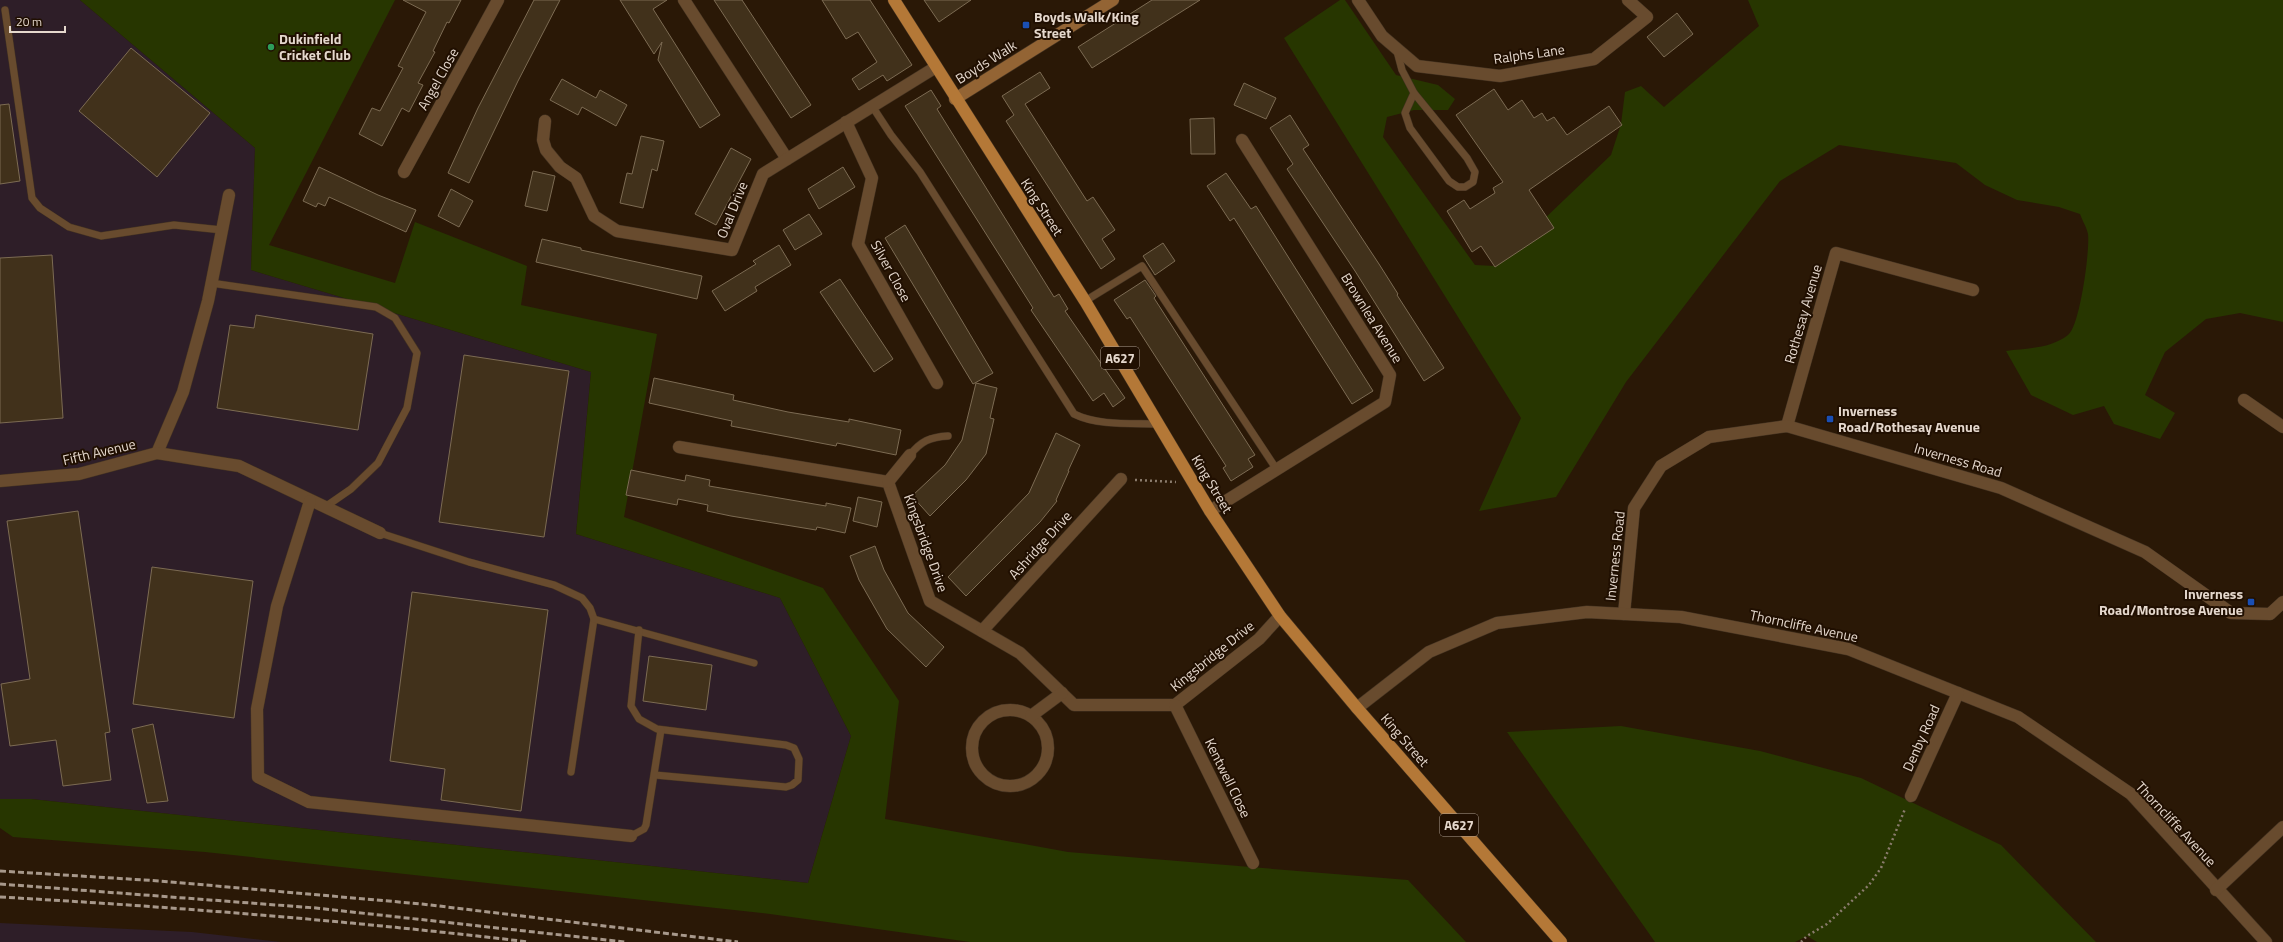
<svg xmlns="http://www.w3.org/2000/svg" width="2283" height="942" font-family="'Titillium Web',sans-serif">
	<style>
		.industrial { fill: #2e1e28 }
		.green { fill: #273600 }
		.building { fill: #41311b; stroke: #7c6b53 }
		.lines { fill: none; stroke-linecap: round; stroke-linejoin: round }
		.lane-casing { stroke: #432; stroke-width: 8 }
		.street-casing { stroke: #432; stroke-width: 13 }
		.secondary-casing { stroke: #432; stroke-width: 13 }
		.primary-casing { stroke: #432; stroke-width: 13 }
		.path { stroke: #8b7c6d; stroke-width: 2.5; stroke-dasharray: 2 3; stroke-linecap: butt }
		.lane { stroke: #684b2e; stroke-width: 7 }
		.street { stroke: #684b2e; stroke-width: 12 }
		.secondary { stroke: #936434; stroke-width: 12 }
		.primary { stroke: #b47837; stroke-width: 12 }
		.rail { stroke: #a7988b; stroke-width: 3; stroke-dasharray: 6 3; stroke-linecap: butt }
		.transit-dot { fill: #1a4fb4; stroke: #200f01; stroke-width: 1.5 }
		.leisure-dot { fill: #2e9e5b; stroke: #200f01; stroke-width: 1.5 }
		.labels { text-anchor: middle; stroke-width: 4; stroke-linejoin: round; paint-order: stroke }
		.shield { fill: #200f01; stroke: #aa9c90; stroke-width: 1 }
		.shield-label { font-size: 13px; font-weight: bold; fill: #e5d8cd }
		.poi-label { font-size: 14px; font-weight: bold; fill: #e5d8cd; stroke: #200f01; text-anchor: start }
		.street-label { font-size: 14px; fill: #e5d8cd; stroke: #200f01 }
	</style>
	<rect width="100%" height="100%" fill="#2a1806"/>
	<g class="industrial">
		<path d="M0,0H80L255,148L251,270L591,372L576,534L780,598L851,736L808,883L31,799H0Z"/>
		<path d="M0,923L192,932L281,942H0Z"/>
	</g>
	<g class="green">
		<path d="M80,0H395L269,245L395,283L415,222L527,266L521,305L657,334L624,517L823,588L899,701L885,819L1068,852L1408,880L1466,942H970L770,914L205,852L13,837L0,828V799H31L808,883L851,736L780,598L576,534L591,372L251,270L255,148Z"/>
		<path d="M1340,0H1345L1396,75L1438,85L1455,99L1448,110H1414L1387,117L1383,137L1475,265L1495,266L1611,155L1621,124L1625,92L1641,86L1664,107L1759,26L1748,0H2283V322L2240,313L2206,319L2165,352L2145,395L2175,413L2160,439L2114,424L2104,406L2073,415L2031,395L2006,351C2027,348 2050,349 2068,335C2080,326 2090,250 2088,234C2087,228 2082,220 2080,214L2059,207L2017,200L1985,185L1956,163L1839,145L1780,181L1626,382L1556,497L1479,511L1521,418L1284,38Z"/>
		<path d="M1621,726L1760,751L1861,778L2001,845L2096,942H1817L1807,936L1795,942H1655L1507,732Z"/>
	</g>
	<g class="building">
		<path d="M403,0H461L449,23L447,22L433,51L435,52L418,83L423,85L409,112L402,108L382,146L359,134L372,108L380,111L403,68L398,66L426,12Z"/>
		<path d="M534,0H560L518,81L469,183L448,173L478,108Z"/>
		<path d="M620,0H667L653,9L720,115L700,128L658,60L662,42L654,54Z"/>
		<path d="M714,0H742L811,105L791,118Z"/>
		<path d="M822,0H870L912,65L887,81L883,75L859,90L852,79L877,62L858,32L846,39Z"/>
		<path d="M924,0H971L939,22Z"/>
		<path d="M1152,0H1200L1092,68L1078,47Z"/>
		<path d="M1677,13L1693,34L1664,57L1647,37Z"/>
		<path d="M131,48L210,113L157,177L79,111Z"/>
		<path d="M1040,72L1050,88L1025,104L1087,201L1093,197L1115,230L1102,239L1115,259L1101,269L1006,121L1014,115L1002,96Z"/>
		<path d="M562,79L596,98L600,90L627,105L616,126L582,107L578,115L550,100Z"/>
		<path d="M1244,83L1276,98L1266,119L1234,105Z"/>
		<path d="M1494,89L1508,110L1522,100L1534,118L1542,113L1547,121L1554,117L1567,135L1609,106L1622,125L1529,190L1554,228L1495,267L1481,246L1472,252L1447,211L1464,200L1470,209L1495,193L1493,188L1503,182L1456,115Z"/>
		<path d="M931,90L941,106L937,109L1054,297L1059,294L1068,309L1065,311L1125,398L1113,407L1104,393L1093,401L1031,310L1033,308L905,106Z"/>
		<path d="M9,104L20,181L0,184V105Z"/>
		<path d="M1290,115L1309,145L1303,149L1379,264L1398,294L1397,295L1444,368L1424,381L1355,271L1287,169L1293,164L1270,128Z"/>
		<path d="M1214,118L1215,154H1191L1190,119Z"/>
		<path d="M641,136L664,141L657,171L652,169L643,208L620,203L627,173L632,174Z"/>
		<path d="M731,148L751,159L716,225L695,214Z"/>
		<path d="M319,167L378,195L416,210L406,232L329,197L325,206L318,203L316,207L303,201Z"/>
		<path d="M843,167L855,187L819,209L808,189Z"/>
		<path d="M533,171L555,176L547,211L525,206Z"/>
		<path d="M1226,173L1251,209L1256,206L1373,391L1352,404L1234,218L1230,221L1207,186Z"/>
		<path d="M451,189L473,201L459,227L438,216Z"/>
		<path d="M809,214L822,234L795,250L783,230Z"/>
		<path d="M905,225L993,373L973,384L885,238Z"/>
		<path d="M542,239L581,248V250L702,276L697,299L536,262Z"/>
		<path d="M1163,243L1175,261L1155,275L1143,256Z"/>
		<path d="M779,245L791,265L755,287L757,291L725,311L712,291L756,264L753,261Z"/>
		<path d="M52,255L63,418L0,423V258Z"/>
		<path d="M840,279L893,359L874,372L820,292Z"/>
		<path d="M1145,280L1156,296L1154,298L1255,455L1248,459L1253,467L1231,481L1223,468L1226,466L1130,317L1127,319L1114,300Z"/>
		<path d="M256,315L373,334L358,430L217,408L230,325L254,328Z"/>
		<path d="M464,355L569,371L544,537L439,522Z"/>
		<path d="M654,378L734,395L733,400L788,412L849,422V419L901,430L896,455L837,443L836,446L731,426L732,421L649,403Z"/>
		<path d="M976,383L997,388L990,418L994,419L986,454L966,480L930,516L912,496L945,465L962,440Z"/>
		<path d="M1056,433L1080,445L1068,471H1069L1056,500L1057,501L1040,522L966,596L948,577L1029,493Z"/>
		<path d="M631,470L685,481L686,475L710,480L709,486L826,506V503L851,508L845,533L817,527L816,530L731,516L707,511L708,505L678,499L677,505L626,495Z"/>
		<path d="M858,497L882,502L877,527L853,521Z"/>
		<path d="M78,511L110,732L105,733L111,780L63,786L56,740L10,746L1,684L30,679L7,521Z"/>
		<path d="M875,546L884,570L908,613L944,647L926,667L887,629L859,580L850,556Z"/>
		<path d="M152,567L253,581L234,718L133,704Z"/>
		<path d="M412,592L548,610L521,811L441,800L445,769L390,761Z"/>
		<path d="M649,656L712,665L706,710L643,701Z"/>
		<path d="M153,724L168,801L147,803L132,729Z"/>
	</g>
	<g class="lines">
		<g class="lane-casing">
			<g id="lane">
				<path d="M5,10L32,198L40,208L69,227L101,236L174,225L222,230"/>
				<path d="M1397,51L1402,70L1414,93L1467,158L1475,172L1473,182L1465,187H1458L1449,181L1410,128L1405,113L1414,93"/>
				<path d="M872,106L891,135L920,172L1074,414C1098,426 1132,423 1159,424"/>
				<path d="M211,283L376,307L395,318L417,353L407,408L378,463L351,489L325,507"/>
				<path d="M1085,301L1142,266L1277,470"/>
				<path d="M910,455C921,441 930,437 948,436"/>
				<path d="M380,533L469,562L554,585L582,598L590,608L594,619L571,772"/>
				<path d="M594,619L754,663"/>
				<path d="M639,630L631,706L639,719L657,729L786,745L794,748L799,759L798,780L792,785L786,787L655,775"/>
				<path d="M631,836L644,829L646,825L661,730"/>
			</g>
		</g>
		<g class="street-casing">
			<g id="street">
				<path d="M684,0L787,159"/>
				<path d="M1358,0L1382,36L1417,66L1500,76L1594,59L1647,17L1628,0"/>
				<path d="M545,121L543,140L546,150L560,167L576,178L594,216L617,231L732,250L763,174L936,67"/>
				<path d="M846,122L872,178L858,244L937,383"/>
				<path d="M404,172L498,0"/>
				<path d="M2244,400L2283,427"/>
				<path d="M1787,426L1836,253L1973,290"/>
				<path d="M679,447L888,482L930,601L1020,653L1074,705H1175L1259,639L1280,616"/>
				<path d="M157,453L183,392L208,301L229,195"/>
				<path d="M0,481L79,474L157,453L239,466L380,533"/>
				<path d="M888,482L910,455"/>
				<path d="M310,501L277,606L257,709L258,777L309,802L631,836"/>
				<path d="M1210,511L1385,402L1390,375L1242,140"/>
				<path d="M1624,614L1634,508L1661,466L1709,437L1787,426L2001,488L2145,552L2231,613L2270,614L2283,602"/>
				<path d="M982,631L1121,479"/>
				<path d="M1175,705L1253,863"/>
				<path d="M1357,708L1429,652L1497,623L1587,612L1681,617L1848,649L2018,717L2131,794L2266,942"/>
				<circle cx="1010" cy="748" r="38"/>
				<path d="M1031,716L1062,693"/>
				<path d="M1911,796L1958,693"/>
				<path d="M2216,890L2283,827"/>
			</g>
		</g>
		<g class="secondary-casing">
			<path id="secondary" d="M955,99L1113,0"/>
		</g>
		<g class="primary-casing">
			<path id="primary" d="M894,0L1085,301L1210,511L1280,616L1357,708L1561,942"/>
		</g>
		<g class="path">
			<path d="M1135,480L1176,482"/>
			<path d="M1801,942L1807,936L1827,924L1869,885L1881,868L1905,809"/>
		</g>
		<use href="#lane" class="lane"/>
		<use href="#street" class="street"/>
		<use href="#secondary" class="secondary"/>
		<use href="#primary" class="primary"/>
		<g class="rail">
			<path d="M0,871L160,881L422,904L738,942"/>
			<path d="M0,884L316,908L625,942"/>
			<path d="M0,897C177,907 353,921 529,942"/>
		</g>
	</g>
	<g class="transit-dot">
		<rect x="1022" y="21" width="8" height="8" rx="2"/>
		<rect x="1826" y="415" width="8" height="8" rx="2"/>
		<rect x="2247" y="598" width="8" height="8" rx="2"/>
	</g>
	<circle class="leisure-dot" cx="271" cy="47" r="4"/>
	<g class="labels">
		<g class="shield">
			<rect x="1101" y="347" width="38" height="22" rx="3"/>
			<rect x="1440" y="814" width="38" height="22" rx="3"/>
		</g>
		<g class="shield-label">
			<text x="1120" y="363">A627</text>
			<text x="1459" y="830">A627</text>
		</g>
		<g class="poi-label">
			<text x="1034" y="22">Boyds Walk/King<tspan x="1034" dy="16">Street</tspan></text>
			<text x="279" y="44">Dukinfield<tspan x="279" dy="16">Cricket Club</tspan></text>
			<text x="1838" y="416">Inverness<tspan x="1838" dy="16">Road/Rothesay Avenue</tspan></text>
			<text x="2243" y="599" text-anchor="end">Inverness<tspan x="2243" dy="16">Road/Montrose Avenue</tspan></text>
		</g>
		<g class="street-label">
			<text transform="translate(1529 54) rotate(-8)" y="5">Ralphs Lane</text>
			<text transform="translate(986 62) rotate(-32)" y="5">Boyds Walk</text>
			<text transform="translate(438 79) rotate(-61)" y="5">Angel Close</text>
			<text transform="translate(1042 207) rotate(57)" y="5">King Street</text>
			<text transform="translate(732 210) rotate(-68)" y="5">Oval Drive</text>
			<text transform="translate(891 271) rotate(61)" y="5">Silver Close</text>
			<text transform="translate(1803 314) rotate(-74)" y="5">Rothesay Avenue</text>
			<text transform="translate(1372 318) rotate(58)" y="5">Brownlea Avenue</text>
			<text transform="translate(99 452) rotate(-13)" y="5">Fifth Avenue</text>
			<text transform="translate(1958 460) rotate(16)" y="5">Inverness Road</text>
			<text transform="translate(1212 484) rotate(59)" y="5">King Street</text>
			<text transform="translate(926 543) rotate(70)" y="5">Kingsbridge Drive</text>
			<text transform="translate(1040 545) rotate(-48)" y="5">Ashridge Drive</text>
			<text transform="translate(1615 556) rotate(-84)" y="5">Inverness Road</text>
			<text transform="translate(1804 626) rotate(12)" y="5">Thorncliffe Avenue</text>
			<text transform="translate(1212 656) rotate(-39)" y="5">Kingsbridge Drive</text>
			<text transform="translate(1921 738) rotate(-66)" y="5">Denby Road</text>
			<text transform="translate(1405 740) rotate(49)" y="5">King Street</text>
			<text transform="translate(1228 778) rotate(64)" y="5">Kentwell Close</text>
			<text transform="translate(2176 824) rotate(47)" y="5">Thorncliffe Avenue</text>
		</g>
	</g>
	<path d="M10 26v6h55v-6" fill="none" stroke="#e5d8cd" stroke-width="2"/>
	<text x="16" y="26" font-size="12" fill="#e5d8cd" stroke="#200f01" stroke-width="3" paint-order="stroke">20 m</text>
</svg>
